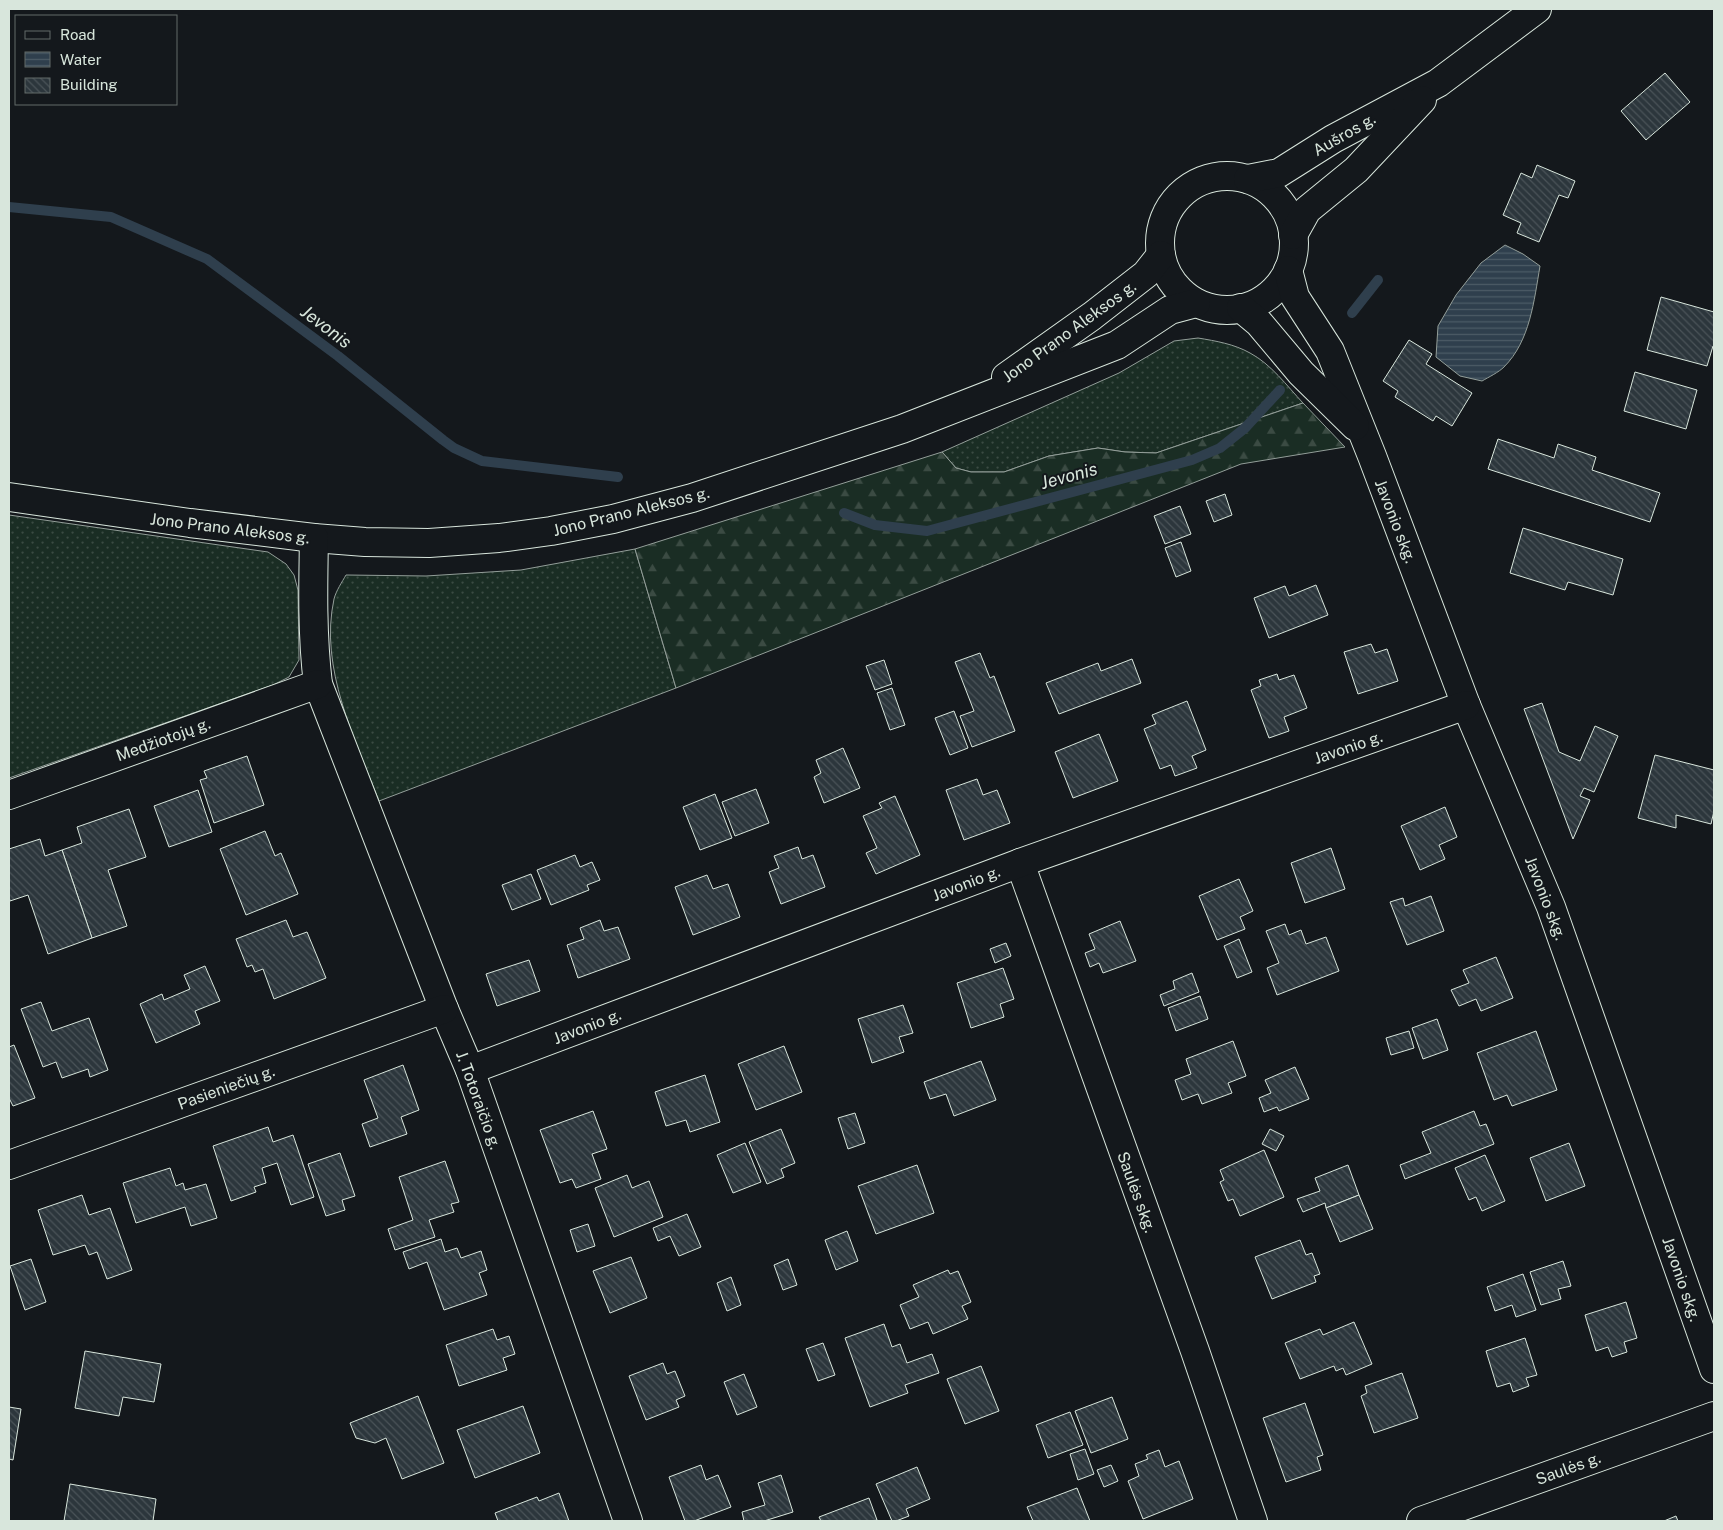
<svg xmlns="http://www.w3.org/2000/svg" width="1723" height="1530" font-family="'Public Sans',sans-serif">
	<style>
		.grass { fill: url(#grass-dots); stroke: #939e99 }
		.forest { fill: url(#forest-firs); stroke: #939e99 }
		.water { fill: url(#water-rules); stroke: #939e99 }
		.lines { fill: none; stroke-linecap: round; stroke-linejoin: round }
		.stream { stroke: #2f3f4d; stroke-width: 10 }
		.building { fill: url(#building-back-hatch); stroke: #d8e6dc }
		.minor-casing { stroke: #d8e6dc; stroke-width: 30 }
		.major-casing { stroke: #d8e6dc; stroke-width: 30 }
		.minor { stroke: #14181c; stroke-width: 28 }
		.major { stroke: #14181c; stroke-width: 28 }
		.labels { text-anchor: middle; stroke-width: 4; stroke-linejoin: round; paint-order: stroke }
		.street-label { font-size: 16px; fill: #d8e6dc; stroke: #14181c }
		.water-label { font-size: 18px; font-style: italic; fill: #d8e6dc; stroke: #14181c }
	</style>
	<defs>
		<pattern id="grass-dots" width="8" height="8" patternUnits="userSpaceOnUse" patternTransform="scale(1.25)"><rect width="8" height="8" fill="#1a2d24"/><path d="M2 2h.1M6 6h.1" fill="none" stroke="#3b4b43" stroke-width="1.8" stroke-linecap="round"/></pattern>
		<pattern id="forest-firs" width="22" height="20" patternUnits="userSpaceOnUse" patternTransform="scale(1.25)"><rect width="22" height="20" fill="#1a2d24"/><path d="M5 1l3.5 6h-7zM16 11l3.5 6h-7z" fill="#3b4b43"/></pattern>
		<pattern id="water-rules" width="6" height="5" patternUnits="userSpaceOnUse" patternTransform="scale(1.25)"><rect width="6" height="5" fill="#2f3f4d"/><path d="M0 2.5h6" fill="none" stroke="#4c5b66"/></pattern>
		<pattern id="building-back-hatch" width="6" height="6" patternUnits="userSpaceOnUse" patternTransform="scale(1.25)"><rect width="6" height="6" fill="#2c363c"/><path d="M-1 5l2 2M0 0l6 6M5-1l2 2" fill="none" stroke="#4a5358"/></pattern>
	</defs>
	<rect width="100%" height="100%" fill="#14181c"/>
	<g class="grass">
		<path d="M1198,338C1216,341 1234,344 1250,353C1271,364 1287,386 1303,403L1156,453L1125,452L1098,448L1049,456L1004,472H971L956,468L942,452L1119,373L1174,341Z"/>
		<path d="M9,515L268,552L286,564L294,575L298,590L299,660L289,677L273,685L9,778Z"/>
		<path d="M635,549L676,688L379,801C355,739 319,668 334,599C336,591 342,582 346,575L426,576L521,570Z"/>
	</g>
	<path class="forest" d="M1303,403L1345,447L1241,464L676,688L635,549L942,452L956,468L971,472H1004L1049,456L1098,448L1125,452L1156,453Z"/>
	<path class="water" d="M1505,245L1523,254L1540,266C1534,301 1530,341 1504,367C1499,372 1489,377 1482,381L1460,376L1436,357L1438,326L1456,295L1481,263Z"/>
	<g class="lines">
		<g class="stream">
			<path d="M9,207L111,217L207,259L338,356L443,440L454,448L482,461L618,477"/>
			<path d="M1352,313L1378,280"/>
			<path d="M844,513L875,525L927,531L1192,460L1220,448L1245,428L1280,390"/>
		</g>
	</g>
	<g class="building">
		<path d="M1665,73L1690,102L1646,140L1621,111Z"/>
		<path d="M1537,165L1575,181L1568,198L1559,195L1539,242L1517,233L1521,223L1503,215L1521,173L1532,178Z"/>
		<path d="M1661,297L1714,312V346H1713L1707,366L1647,350Z"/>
		<path d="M1409,340L1432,354L1426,364L1472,393L1452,426L1436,416L1433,421L1395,397L1398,391L1383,381Z"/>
		<path d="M1635,372L1697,390L1686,429L1624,411Z"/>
		<path d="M1498,439L1554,458L1558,444L1596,457L1592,470L1660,493L1650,522L1488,469Z"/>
		<path d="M1225,494L1232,515L1214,522L1206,501Z"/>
		<path d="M1180,506L1191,534L1165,544L1154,516Z"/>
		<path d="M1523,528L1623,559L1613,595L1568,582L1565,590L1510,573Z"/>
		<path d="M1181,542L1191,571L1176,577L1165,548Z"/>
		<path d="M1316,585L1328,615L1269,638L1254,598L1285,586L1289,596Z"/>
		<path d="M1371,644L1375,653L1387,649L1398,681L1358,694L1344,652Z"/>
		<path d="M980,653L990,678L994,676L1015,731L972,747L960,716L974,711L955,662Z"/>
		<path d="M1132,659L1141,683L1059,714L1046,683L1098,663L1101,671Z"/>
		<path d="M884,660L892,684L875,690L866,666Z"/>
		<path d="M1277,674L1279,680L1294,675L1307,708L1284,717L1289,731L1269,738L1251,690L1261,686L1259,680Z"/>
		<path d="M892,688L905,725L890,730L877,693Z"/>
		<path d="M1187,701L1206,750L1192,756L1197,768L1175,776L1171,765L1160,769L1144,729L1156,724L1152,715Z"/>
		<path d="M1542,703L1559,752L1580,761L1595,726L1618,736L1594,792L1584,788L1580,796L1590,800L1573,839L1524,709Z"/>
		<path d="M954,711L968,748L950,755L935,718Z"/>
		<path d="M1099,734L1118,781L1073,798L1055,752Z"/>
		<path d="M843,748L860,788L824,803L814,777L821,773L816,760Z"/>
		<path d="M1655,755L1714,770V811L1711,824L1676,815V828L1638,818Z"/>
		<path d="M247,756L264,805L214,823L200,780L207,778L204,771Z"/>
		<path d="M977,779L983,795L997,790L1010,823L964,840L946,790Z"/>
		<path d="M756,789L769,823L735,836L722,802Z"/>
		<path d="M198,790L212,832L169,847L154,806Z"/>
		<path d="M715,794L732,838L700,850L683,807Z"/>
		<path d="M895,796L920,855L876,874L866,853L877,848L863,816L882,808L879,803Z"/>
		<path d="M1445,807L1457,837L1439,845L1445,859L1420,870L1401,826Z"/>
		<path d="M129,809L146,857L108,870L127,926L92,938L62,850L82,843L77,827Z"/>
		<path d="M265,831L275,856L281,853L298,894L246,915L220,849Z"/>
		<path d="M40,839L45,856L62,850L92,938L48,954L28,895L10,901L9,896V849Z"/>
		<path d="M798,847L802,859L813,855L825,887L781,904L769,872L779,868L774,856Z"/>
		<path d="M1331,848L1345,889L1305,903L1291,863Z"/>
		<path d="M575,855L580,867L592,862L600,880L587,885L589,890L551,905L537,870Z"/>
		<path d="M531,874L541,899L512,910L502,885Z"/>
		<path d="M707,875L713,889L728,884L740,917L693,935L675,887Z"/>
		<path d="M1239,879L1253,911L1240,917L1245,929L1217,940L1199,896Z"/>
		<path d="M1431,896L1444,931L1407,945L1390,902L1403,898L1405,906Z"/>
		<path d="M286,920L293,937L307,932L326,978L274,999L263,969L255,972L252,965L247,967L236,939Z"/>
		<path d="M600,920L604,931L618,927L630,959L578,978L567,945L584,939L580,928Z"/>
		<path d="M1120,921L1136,961L1103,973L1099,963L1090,967L1085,953L1095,949L1089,934Z"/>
		<path d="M1285,924L1289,935L1301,930L1306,944L1326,937L1339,971L1277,995L1267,968L1279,963L1266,931Z"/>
		<path d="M1239,939L1252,972L1237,978L1224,946Z"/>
		<path d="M1006,943L1011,956L995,963L990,949Z"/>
		<path d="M1496,957L1513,998L1481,1011L1476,999L1459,1006L1451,990L1469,983L1463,970Z"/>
		<path d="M529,960L540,991L497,1006L486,974Z"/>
		<path d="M205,966L220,1001L195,1011L200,1024L156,1043L140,1004L162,994L164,1000L190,989L184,975Z"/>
		<path d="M1003,968L1014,999L1000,1004L1004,1017L971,1028L957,983Z"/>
		<path d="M1192,973L1199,992L1164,1006L1160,995L1175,989L1173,981Z"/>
		<path d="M1200,996L1208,1019L1176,1031L1168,1008Z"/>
		<path d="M41,1002L52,1031L89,1018L108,1070L90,1077L88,1069L62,1078L56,1062L43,1067L21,1009Z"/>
		<path d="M903,1005L913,1033L899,1037L904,1052L872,1063L858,1019Z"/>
		<path d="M1437,1019L1448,1050L1423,1059L1412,1028Z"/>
		<path d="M1409,1031L1414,1048L1391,1055L1386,1038Z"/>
		<path d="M1536,1031L1557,1090L1512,1106L1507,1095L1494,1100L1477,1053Z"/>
		<path d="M1233,1041L1246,1076L1228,1083L1232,1093L1202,1104L1198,1094L1182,1100L1175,1080L1191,1074L1186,1059Z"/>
		<path d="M14,1045L35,1098L13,1106L9,1098V1047Z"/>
		<path d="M784,1046L802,1092L756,1110L738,1064Z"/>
		<path d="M981,1061L996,1100L954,1116L946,1094L930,1099L924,1082Z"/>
		<path d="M403,1065L419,1110L401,1117L407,1134L370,1147L362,1124L378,1118L364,1080Z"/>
		<path d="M1295,1067L1309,1099L1279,1111L1277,1107L1264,1112L1259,1098L1271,1093L1265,1080Z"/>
		<path d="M705,1075L720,1122L690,1132L686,1120L666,1126L655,1092Z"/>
		<path d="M593,1111L607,1149L592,1154L601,1179L576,1188L572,1179L560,1183L540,1130Z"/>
		<path d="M1474,1111L1480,1126L1486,1124L1494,1144L1405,1179L1400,1165L1431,1153L1422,1132Z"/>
		<path d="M855,1113L865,1143L848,1149L838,1118Z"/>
		<path d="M268,1127L273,1142L293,1135L314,1197L291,1205L277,1163L262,1168L266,1183L254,1187L256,1192L231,1201L213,1146Z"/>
		<path d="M781,1129L795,1163L781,1169L784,1177L767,1184L749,1142Z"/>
		<path d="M1270,1129L1284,1136L1276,1151L1262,1144Z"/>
		<path d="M745,1143L761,1182L733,1193L717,1155Z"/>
		<path d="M1569,1143L1585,1186L1546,1201L1530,1158Z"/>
		<path d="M1264,1150L1284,1197L1240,1216L1233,1199L1228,1201L1220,1182L1224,1180L1220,1170Z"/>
		<path d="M340,1153L355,1196L342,1200L345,1210L326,1216L308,1164Z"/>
		<path d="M1485,1155L1505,1201L1482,1211L1476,1197L1469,1200L1455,1168Z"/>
		<path d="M445,1161L459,1202L451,1204L454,1212L429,1220L435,1237L395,1250L388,1229L413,1220L399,1177Z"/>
		<path d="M917,1165L934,1213L876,1234L858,1186Z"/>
		<path d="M1348,1165L1359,1195L1326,1208L1325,1203L1303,1212L1297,1199L1320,1191L1315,1178Z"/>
		<path d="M170,1168L176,1186L183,1183L185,1190L206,1184L217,1218L191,1226L185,1207L136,1223L123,1183Z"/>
		<path d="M627,1175L632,1188L649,1181L663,1217L614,1237L595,1188Z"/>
		<path d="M82,1195L89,1215L110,1208L132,1270L107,1279L97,1252L89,1255L85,1245L53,1255L38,1210Z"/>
		<path d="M1359,1195L1373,1229L1340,1242L1326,1208Z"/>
		<path d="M687,1214L701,1247L679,1256L670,1236L658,1241L653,1228Z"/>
		<path d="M588,1224L595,1246L577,1252L570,1230Z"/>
		<path d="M847,1231L858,1261L836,1270L825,1240Z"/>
		<path d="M441,1239L445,1252L457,1248L461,1258L481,1251L487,1270L479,1273L487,1295L444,1310L427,1262L409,1269L403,1252Z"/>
		<path d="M1300,1240L1306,1255L1312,1253L1320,1274L1314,1276L1316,1282L1272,1299L1255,1257Z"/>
		<path d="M631,1257L647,1298L610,1313L593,1271Z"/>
		<path d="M31,1259L46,1302L25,1310L10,1266Z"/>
		<path d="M788,1259L797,1285L783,1290L774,1265Z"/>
		<path d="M1563,1261L1571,1286L1558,1289L1561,1299L1541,1305L1530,1272Z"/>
		<path d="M948,1270L950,1274L958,1271L971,1302L962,1306L968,1319L933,1334L928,1322L910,1329L900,1305L919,1297L913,1285Z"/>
		<path d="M1523,1274L1536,1310L1516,1317L1512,1305L1495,1311L1487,1287Z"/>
		<path d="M731,1277L741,1305L727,1311L717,1283Z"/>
		<path d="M1626,1302L1637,1338L1624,1342L1627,1352L1612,1357L1608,1347L1596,1351L1585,1315Z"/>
		<path d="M1354,1322L1372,1364L1346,1375L1343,1368L1336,1371L1334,1366L1300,1379L1285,1343L1320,1329L1323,1335Z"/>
		<path d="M884,1324L892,1347L900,1344L907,1363L932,1354L939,1373L905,1385L908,1393L870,1407L845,1338Z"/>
		<path d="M493,1329L497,1340L509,1336L515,1354L503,1358L507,1370L459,1386L446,1345Z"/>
		<path d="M1525,1338L1537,1375L1526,1378L1529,1386L1513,1392L1510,1383L1497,1387L1486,1351Z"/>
		<path d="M823,1343L835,1375L818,1381L806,1349Z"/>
		<path d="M85,1351L161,1364L154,1402L123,1397L119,1416L75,1408Z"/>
		<path d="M663,1363L667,1374L675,1371L685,1396L676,1400L679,1407L646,1420L629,1376Z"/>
		<path d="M981,1366L999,1411L965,1424L947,1379Z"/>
		<path d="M1402,1373L1418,1418L1374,1433L1361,1396L1367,1393L1365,1386Z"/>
		<path d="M744,1374L757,1407L737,1415L724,1382Z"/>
		<path d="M418,1396L444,1463L402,1479L386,1438L375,1443L356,1438L350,1423Z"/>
		<path d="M1112,1397L1128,1439L1091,1453L1075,1411Z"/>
		<path d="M1305,1403L1323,1455L1317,1457L1321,1470L1286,1482L1263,1418Z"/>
		<path d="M523,1406L540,1453L475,1478L457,1430Z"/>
		<path d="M9,1407L21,1409L13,1460L9,1459Z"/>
		<path d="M1070,1412L1083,1445L1048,1458L1036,1425Z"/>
		<path d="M1085,1449L1094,1474L1078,1480L1070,1454Z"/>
		<path d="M1159,1450L1165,1467L1179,1461L1193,1499L1143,1519L1128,1481L1139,1476L1135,1464L1148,1459L1146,1455Z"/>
		<path d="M701,1465L706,1480L718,1475L731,1507L694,1521H685L669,1477Z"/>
		<path d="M1111,1465L1118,1481L1104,1487L1097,1470Z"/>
		<path d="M917,1467L930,1499L906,1509L909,1516L896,1521H892L876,1484Z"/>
		<path d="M781,1475L793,1512L764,1521H744L742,1512L765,1505L758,1483Z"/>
		<path d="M70,1484L156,1499L153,1521H64Z"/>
		<path d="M1077,1488L1090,1521H1033L1027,1507Z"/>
		<path d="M559,1493L569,1521H498L495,1513L537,1497L539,1501Z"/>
		<path d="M869,1498L877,1520L873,1521H821L819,1517Z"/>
		<path d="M1676,1516L1678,1521H1664Z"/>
	</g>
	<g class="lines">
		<g class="minor-casing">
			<g id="minor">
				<circle cx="1227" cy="243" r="67"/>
				<path d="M1248,179L1279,173L1333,139L1438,83L1537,9"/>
				<path d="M1293,235L1307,210L1356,170L1422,100"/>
				<path d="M1288,270L1295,297L1330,351L1372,456L1466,705L1551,907L1714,1369"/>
				<path d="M1241,308L1259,323L1301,373L1355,426"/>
				<path d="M1006,377L1092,316L1146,274L1161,255"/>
				<path d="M9,497L190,523L314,538L365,542L429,543L499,538L551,531L613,519L692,498L902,429L1117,345L1170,310L1196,303"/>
				<path d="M314,538C313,587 312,635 318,684L444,1009L470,1070L628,1521"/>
				<path d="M9,795L318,684"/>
				<path d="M1020,863L1195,1351L1253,1521"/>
				<path d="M470,1070L1020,863L1466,705"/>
				<path d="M9,1165L444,1009"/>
			</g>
		</g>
		<g class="major-casing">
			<path id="major" d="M1421,1521L1714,1416"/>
		</g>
		<use href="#minor" class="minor"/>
		<use href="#major" class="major"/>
	</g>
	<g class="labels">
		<g class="street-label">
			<text transform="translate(1344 134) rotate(-30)" y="6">Aušros g.</text>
			<text transform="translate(1069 331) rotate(-36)" y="6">Jono Prano Aleksos g.</text>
			<text transform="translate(631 511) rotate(-14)" y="6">Jono Prano Aleksos g.</text>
			<text transform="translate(1396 521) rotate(69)" y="6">Javonio skg.</text>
			<text transform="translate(230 528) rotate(7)" y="6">Jono Prano Aleksos g.</text>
			<text transform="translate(163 739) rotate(-20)" y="6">Medžiotojų g.</text>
			<text transform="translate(1348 747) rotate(-19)" y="6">Javonio g.</text>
			<text transform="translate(966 883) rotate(-21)" y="6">Javonio g.</text>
			<text transform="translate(1546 898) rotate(69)" y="6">Javonio skg.</text>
			<text transform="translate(587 1026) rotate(-21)" y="6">Javonio g.</text>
			<text transform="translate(226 1087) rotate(-20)" y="6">Pasieniečių g.</text>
			<text transform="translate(479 1100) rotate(70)" y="6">J. Totoraičio g.</text>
			<text transform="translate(1137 1192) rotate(70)" y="6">Saulės skg.</text>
			<text transform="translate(1682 1279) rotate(71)" y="6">Javonio skg.</text>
			<text transform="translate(1568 1468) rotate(-20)" y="6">Saulės g.</text>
		</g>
		<g class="water-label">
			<text transform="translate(326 327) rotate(37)" y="6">Jevonis</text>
			<text transform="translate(1069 476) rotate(-15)" y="6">Jevonis</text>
		</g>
	</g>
	<rect width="1723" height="1530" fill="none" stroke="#d8e6dc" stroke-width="20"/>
	<rect x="15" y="15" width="162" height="90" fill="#14181c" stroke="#626a69"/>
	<rect x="25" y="31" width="25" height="8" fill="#14181c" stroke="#626a69"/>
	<text x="60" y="40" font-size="15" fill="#d8e6dc">Road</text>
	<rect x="25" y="52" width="25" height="15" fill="url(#water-rules)" stroke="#626a69"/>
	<text x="60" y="65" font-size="15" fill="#d8e6dc">Water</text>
	<rect x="25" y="78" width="25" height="15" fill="url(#building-back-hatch)" stroke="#626a69"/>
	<text x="60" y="90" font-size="15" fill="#d8e6dc">Building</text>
</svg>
